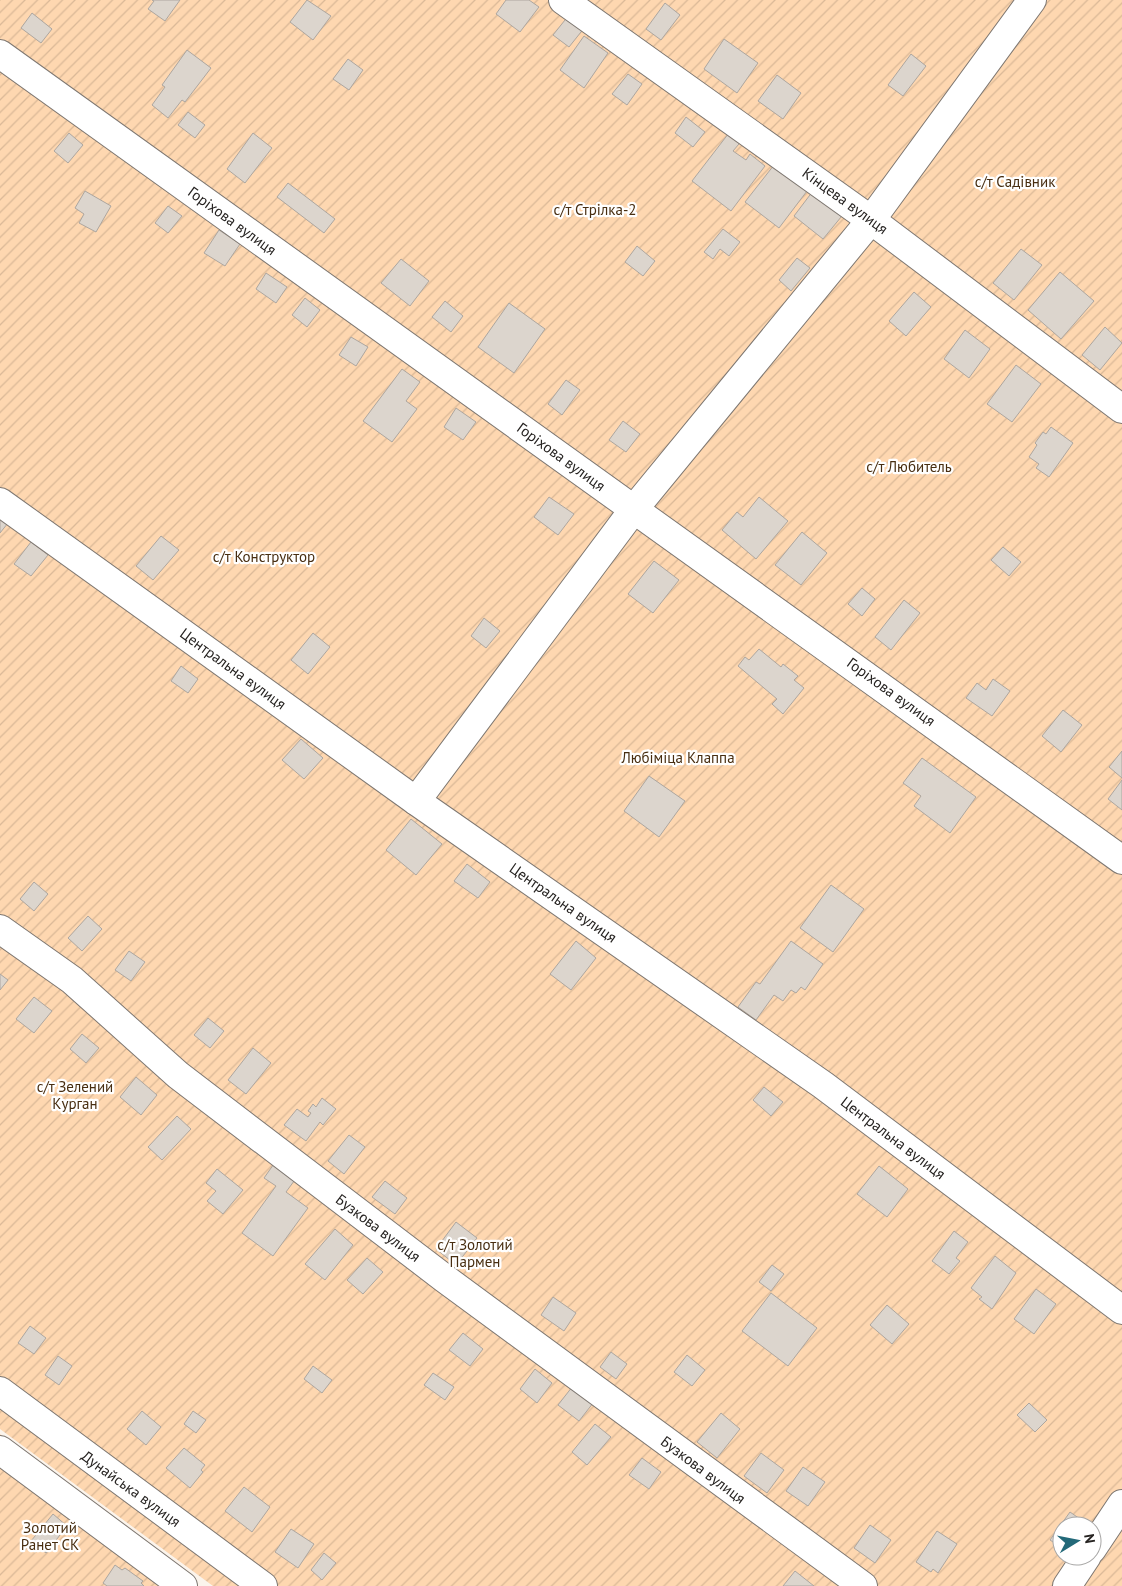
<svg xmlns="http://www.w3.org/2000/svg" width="1122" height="1586" font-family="'PT Sans',sans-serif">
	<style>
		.garden { fill: url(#garden-furrows); fill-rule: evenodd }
		.building { fill: #dcd5cd; stroke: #ada69f }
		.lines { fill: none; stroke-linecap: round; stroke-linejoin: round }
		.minor-casing { stroke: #7e7771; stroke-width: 30 }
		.minor { stroke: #fff; stroke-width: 28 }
		.labels { text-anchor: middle; stroke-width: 4.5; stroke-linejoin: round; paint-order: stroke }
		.park-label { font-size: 15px; fill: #482e11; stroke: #fff }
		.street-label { font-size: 15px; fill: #262321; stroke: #fff }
	</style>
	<defs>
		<pattern id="garden-furrows" width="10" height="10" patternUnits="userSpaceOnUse" patternTransform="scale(1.25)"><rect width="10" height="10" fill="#fed7b0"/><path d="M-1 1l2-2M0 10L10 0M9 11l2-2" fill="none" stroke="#dab897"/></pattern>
	</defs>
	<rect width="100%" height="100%" fill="#fbf4ec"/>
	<g class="garden">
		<path d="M0,0H1122V1586H213L0,1429ZM1062,1526H1092V1556H1062Z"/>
		<path d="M0,1434L103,1518L195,1586H0Z"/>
	</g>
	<g class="building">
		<path d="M152,0H180L165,21L148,9L154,1Z"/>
		<path d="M307,0L331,16L313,40L290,22Z"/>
		<path d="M506,0H529L539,7L520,32L496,14Z"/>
		<path d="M665,3L680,15L661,40L646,29Z"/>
		<path d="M32,13L52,29L41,43L21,28Z"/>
		<path d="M569,15L585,27L569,47L553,35Z"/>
		<path d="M584,36L608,53L584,88L560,70Z"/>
		<path d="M724,39L758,63L737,93L704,69Z"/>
		<path d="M187,50L211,68L185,102L182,100L168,118L152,105L165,87L162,85Z"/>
		<path d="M911,54L926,66L903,96L888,85Z"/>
		<path d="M348,59L363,70L349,90L333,79Z"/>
		<path d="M628,74L642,84L627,105L612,94Z"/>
		<path d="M777,75L801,93L783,119L758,101Z"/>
		<path d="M188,112L205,125L195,138L178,125Z"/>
		<path d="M686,117L705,132L693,147L675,133Z"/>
		<path d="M732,129L744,138L733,151L746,160L750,154L765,166L731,211L692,181Z"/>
		<path d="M69,133L83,145L68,163L54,151Z"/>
		<path d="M253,133L272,148L245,183L227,169Z"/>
		<path d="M774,165L807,191L779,228L745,202Z"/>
		<path d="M288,183L335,219L324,233L277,197Z"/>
		<path d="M816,187L846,211L823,239L794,216Z"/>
		<path d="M85,191L111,206L96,232L79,223L84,214L75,208Z"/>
		<path d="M168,206L182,216L168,233L155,223Z"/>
		<path d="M723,229L740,242L729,256L720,249L713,259L704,252Z"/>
		<path d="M219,230L240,244L225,266L204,253Z"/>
		<path d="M637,246L655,261L643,276L625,262Z"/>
		<path d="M1021,249L1042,265L1014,300L993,283Z"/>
		<path d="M797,258L810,268L791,291L779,280Z"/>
		<path d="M401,259L429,281L410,306L381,283Z"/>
		<path d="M1060,272L1094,301L1061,339L1028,310Z"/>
		<path d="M266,273L287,287L276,303L256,289Z"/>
		<path d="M914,292L931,307L906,336L889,321Z"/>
		<path d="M305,298L320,310L307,327L292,315Z"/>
		<path d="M445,301L463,316L451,332L432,317Z"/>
		<path d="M509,303L545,329L514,373L478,347Z"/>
		<path d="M1105,327L1122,343L1100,370L1082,355Z"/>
		<path d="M965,330L990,349L969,378L944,359Z"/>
		<path d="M351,337L368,347L356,366L339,355Z"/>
		<path d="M1016,365L1041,384L1012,422L987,404Z"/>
		<path d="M402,369L420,382L406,401L417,409L392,442L363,421Z"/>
		<path d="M566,380L580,390L562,415L548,404Z"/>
		<path d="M456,408L476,422L463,440L444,427Z"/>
		<path d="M623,421L640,434L626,452L609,440Z"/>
		<path d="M1051,427L1073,443L1049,477L1036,468L1039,464L1029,457L1037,445L1035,443L1043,432L1046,434Z"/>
		<path d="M549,497L574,514L558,535L534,517Z"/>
		<path d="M759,497L788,521L756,559L722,530L737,512L743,517Z"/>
		<path d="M0,509L12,518L0,533Z"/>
		<path d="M802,532L827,553L801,585L775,565Z"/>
		<path d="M161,536L179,550L153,580L136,566Z"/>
		<path d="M31,542L48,555L31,576L14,564Z"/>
		<path d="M1003,547L1021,562L1009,576L991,560Z"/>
		<path d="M654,561L679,580L653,613L628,594Z"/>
		<path d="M862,588L875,599L862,616L848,604Z"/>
		<path d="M904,600L920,613L891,650L875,637Z"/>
		<path d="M484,618L500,631L486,648L471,636Z"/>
		<path d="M313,633L330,647L308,674L291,660Z"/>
		<path d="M759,649L781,667L783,664L798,676L794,680L804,688L783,714L772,704L777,699L738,666L745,657L749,660Z"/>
		<path d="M181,666L198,679L188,693L171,681Z"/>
		<path d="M993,679L1010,691L992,716L966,698L977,683L986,690Z"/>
		<path d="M1063,710L1082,725L1061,752L1042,736Z"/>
		<path d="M301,739L323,758L304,779L282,760Z"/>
		<path d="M1122,751V778L1109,767Z"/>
		<path d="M922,758L976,797L950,833L914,806L921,796L903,783Z"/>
		<path d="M649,776L685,801L659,837L624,811Z"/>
		<path d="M1122,780V810L1108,799Z"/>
		<path d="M411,819L442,844L416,875L386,850Z"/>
		<path d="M467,864L490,882L478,898L454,881Z"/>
		<path d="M34,882L48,894L34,911L20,899Z"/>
		<path d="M831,885L864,909L833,952L800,928Z"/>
		<path d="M88,916L102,929L82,951L68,938Z"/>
		<path d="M576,941L596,958L571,990L550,974Z"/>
		<path d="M791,941L823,964L805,990L801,987L796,993L791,990L783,1001L774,995L756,1020L738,1007L756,982L760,984Z"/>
		<path d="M129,951L145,962L131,981L115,970Z"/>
		<path d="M0,974L8,980L0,990Z"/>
		<path d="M34,997L52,1011L34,1033L16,1019Z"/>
		<path d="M208,1018L224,1031L210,1048L194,1035Z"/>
		<path d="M82,1034L99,1048L86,1063L70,1049Z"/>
		<path d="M253,1048L271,1063L246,1094L228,1080Z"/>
		<path d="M136,1077L157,1095L141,1115L120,1097Z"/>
		<path d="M764,1087L783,1102L771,1116L753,1100Z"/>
		<path d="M322,1098L336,1109L323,1125L320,1122L306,1141L284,1125L297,1109L308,1117L311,1113L308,1111L313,1104L316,1107Z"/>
		<path d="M177,1116L191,1129L162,1160L148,1147Z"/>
		<path d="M349,1135L365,1147L344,1174L328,1161Z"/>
		<path d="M276,1161L297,1177L286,1192L308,1208L273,1256L242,1233L276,1186L264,1178Z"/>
		<path d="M879,1166L908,1189L887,1217L857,1194Z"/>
		<path d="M217,1169L243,1190L223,1214L207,1201L216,1191L206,1183Z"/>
		<path d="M385,1181L407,1198L395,1214L372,1197Z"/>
		<path d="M456,1222L477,1238L456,1265L436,1249Z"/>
		<path d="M335,1229L353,1245L325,1280L305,1264Z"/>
		<path d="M954,1231L968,1242L956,1258L960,1261L949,1274L932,1261Z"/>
		<path d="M995,1256L1016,1273L992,1309L979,1299L982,1297L971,1288Z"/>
		<path d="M367,1258L383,1272L363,1294L347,1280Z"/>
		<path d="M772,1265L784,1274L771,1291L759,1282Z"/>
		<path d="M1036,1289L1056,1304L1034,1334L1014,1319Z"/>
		<path d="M771,1293L817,1328L788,1366L742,1331Z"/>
		<path d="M553,1297L576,1313L564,1331L541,1315Z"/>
		<path d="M887,1305L909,1324L892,1344L870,1325Z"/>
		<path d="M30,1326L46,1338L34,1354L18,1343Z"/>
		<path d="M463,1333L483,1349L470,1366L449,1350Z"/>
		<path d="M611,1352L627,1364L616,1379L600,1367Z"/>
		<path d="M687,1355L705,1370L692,1386L674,1372Z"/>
		<path d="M58,1356L72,1366L59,1385L45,1375Z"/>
		<path d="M313,1366L332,1380L322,1393L304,1379Z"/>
		<path d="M535,1369L552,1383L537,1403L520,1389Z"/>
		<path d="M433,1373L454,1387L445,1400L424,1385Z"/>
		<path d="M576,1382L597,1398L579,1421L558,1405Z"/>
		<path d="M1029,1403L1047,1420L1035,1432L1017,1415Z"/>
		<path d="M142,1411L161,1427L146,1445L127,1429Z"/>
		<path d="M193,1411L206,1420L196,1433L184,1424Z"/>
		<path d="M721,1413L740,1429L717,1458L697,1442Z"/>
		<path d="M595,1424L611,1437L587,1465L572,1452Z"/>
		<path d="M184,1448L205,1465L201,1470L203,1472L190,1488L166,1468Z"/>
		<path d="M761,1453L784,1470L767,1493L744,1476Z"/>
		<path d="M642,1458L661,1472L649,1489L629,1475Z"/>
		<path d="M803,1467L825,1482L808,1506L786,1491Z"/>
		<path d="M244,1487L270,1507L252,1532L225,1511Z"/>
		<path d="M1070,1512L1090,1526H1062V1548L1050,1540Z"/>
		<path d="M53,1514L67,1526L46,1553L31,1541Z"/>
		<path d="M870,1525L891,1540L875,1563L854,1548Z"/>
		<path d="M291,1529L314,1544L298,1568L275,1552Z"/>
		<path d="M937,1531L957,1544L938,1573L933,1569L931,1572L916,1562Z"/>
		<path d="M324,1553L336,1563L322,1580L311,1570Z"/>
		<path d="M115,1565L122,1570L125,1568L143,1581L141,1583L144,1586H107L103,1583Z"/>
		<path d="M795,1571L814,1586H783Z"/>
	</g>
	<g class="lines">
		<g class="minor-casing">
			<g id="minor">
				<path d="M563,0L871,220L1122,409"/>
				<path d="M0,54L1122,860"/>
				<path d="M0,502L416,801L823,1085L1122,1310"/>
				<path d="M416,801L634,509L871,220L1032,0"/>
				<path d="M0,929L72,980L178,1075L444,1278L863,1586"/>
				<path d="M0,1391L263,1586"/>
				<path d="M0,1450L183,1586"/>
				<path d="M1092,1549L1122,1504"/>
				<path d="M1067,1586L1087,1556"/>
			</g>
		</g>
		<use href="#minor" class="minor"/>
	</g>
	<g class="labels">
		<g class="park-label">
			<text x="1015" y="187">с/т Садівник</text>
			<text x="595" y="215">с/т Стрілка-2</text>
			<text x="909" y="472">с/т Любитель</text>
			<text x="264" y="562">с/т Конструктор</text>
			<text x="678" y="763">Любіміца Клаппа</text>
			<text x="75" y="1092">с/т Зелений<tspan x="75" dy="17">Курган</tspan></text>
			<text x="475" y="1250">с/т Золотий<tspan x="475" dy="17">Пармен</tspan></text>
			<text x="50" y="1533">Золотий<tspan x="50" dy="17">Ранет СК</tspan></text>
		</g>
		<g class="street-label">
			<text transform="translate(845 201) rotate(36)" y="5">Кінцева вулиця</text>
			<text transform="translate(232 221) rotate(36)" y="5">Горіхова вулиця</text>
			<text transform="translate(561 457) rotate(36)" y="5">Горіхова вулиця</text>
			<text transform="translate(233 669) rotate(36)" y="5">Центральна вулиця</text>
			<text transform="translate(891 692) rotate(36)" y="5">Горіхова вулиця</text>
			<text transform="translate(563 903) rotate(35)" y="5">Центральна вулиця</text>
			<text transform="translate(893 1138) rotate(37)" y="5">Центральна вулиця</text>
			<text transform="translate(378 1228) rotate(37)" y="5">Бузкова вулиця</text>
			<text transform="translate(703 1470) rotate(37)" y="5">Бузкова вулиця</text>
			<text transform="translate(131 1489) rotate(36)" y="5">Дунайська вулиця</text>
		</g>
	</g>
	<g transform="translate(1077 1541) rotate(80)"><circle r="24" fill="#ffffff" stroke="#a8a7a6"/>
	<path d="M0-4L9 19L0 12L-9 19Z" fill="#236979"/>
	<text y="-8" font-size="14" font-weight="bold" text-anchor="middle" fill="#262321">N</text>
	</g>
</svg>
